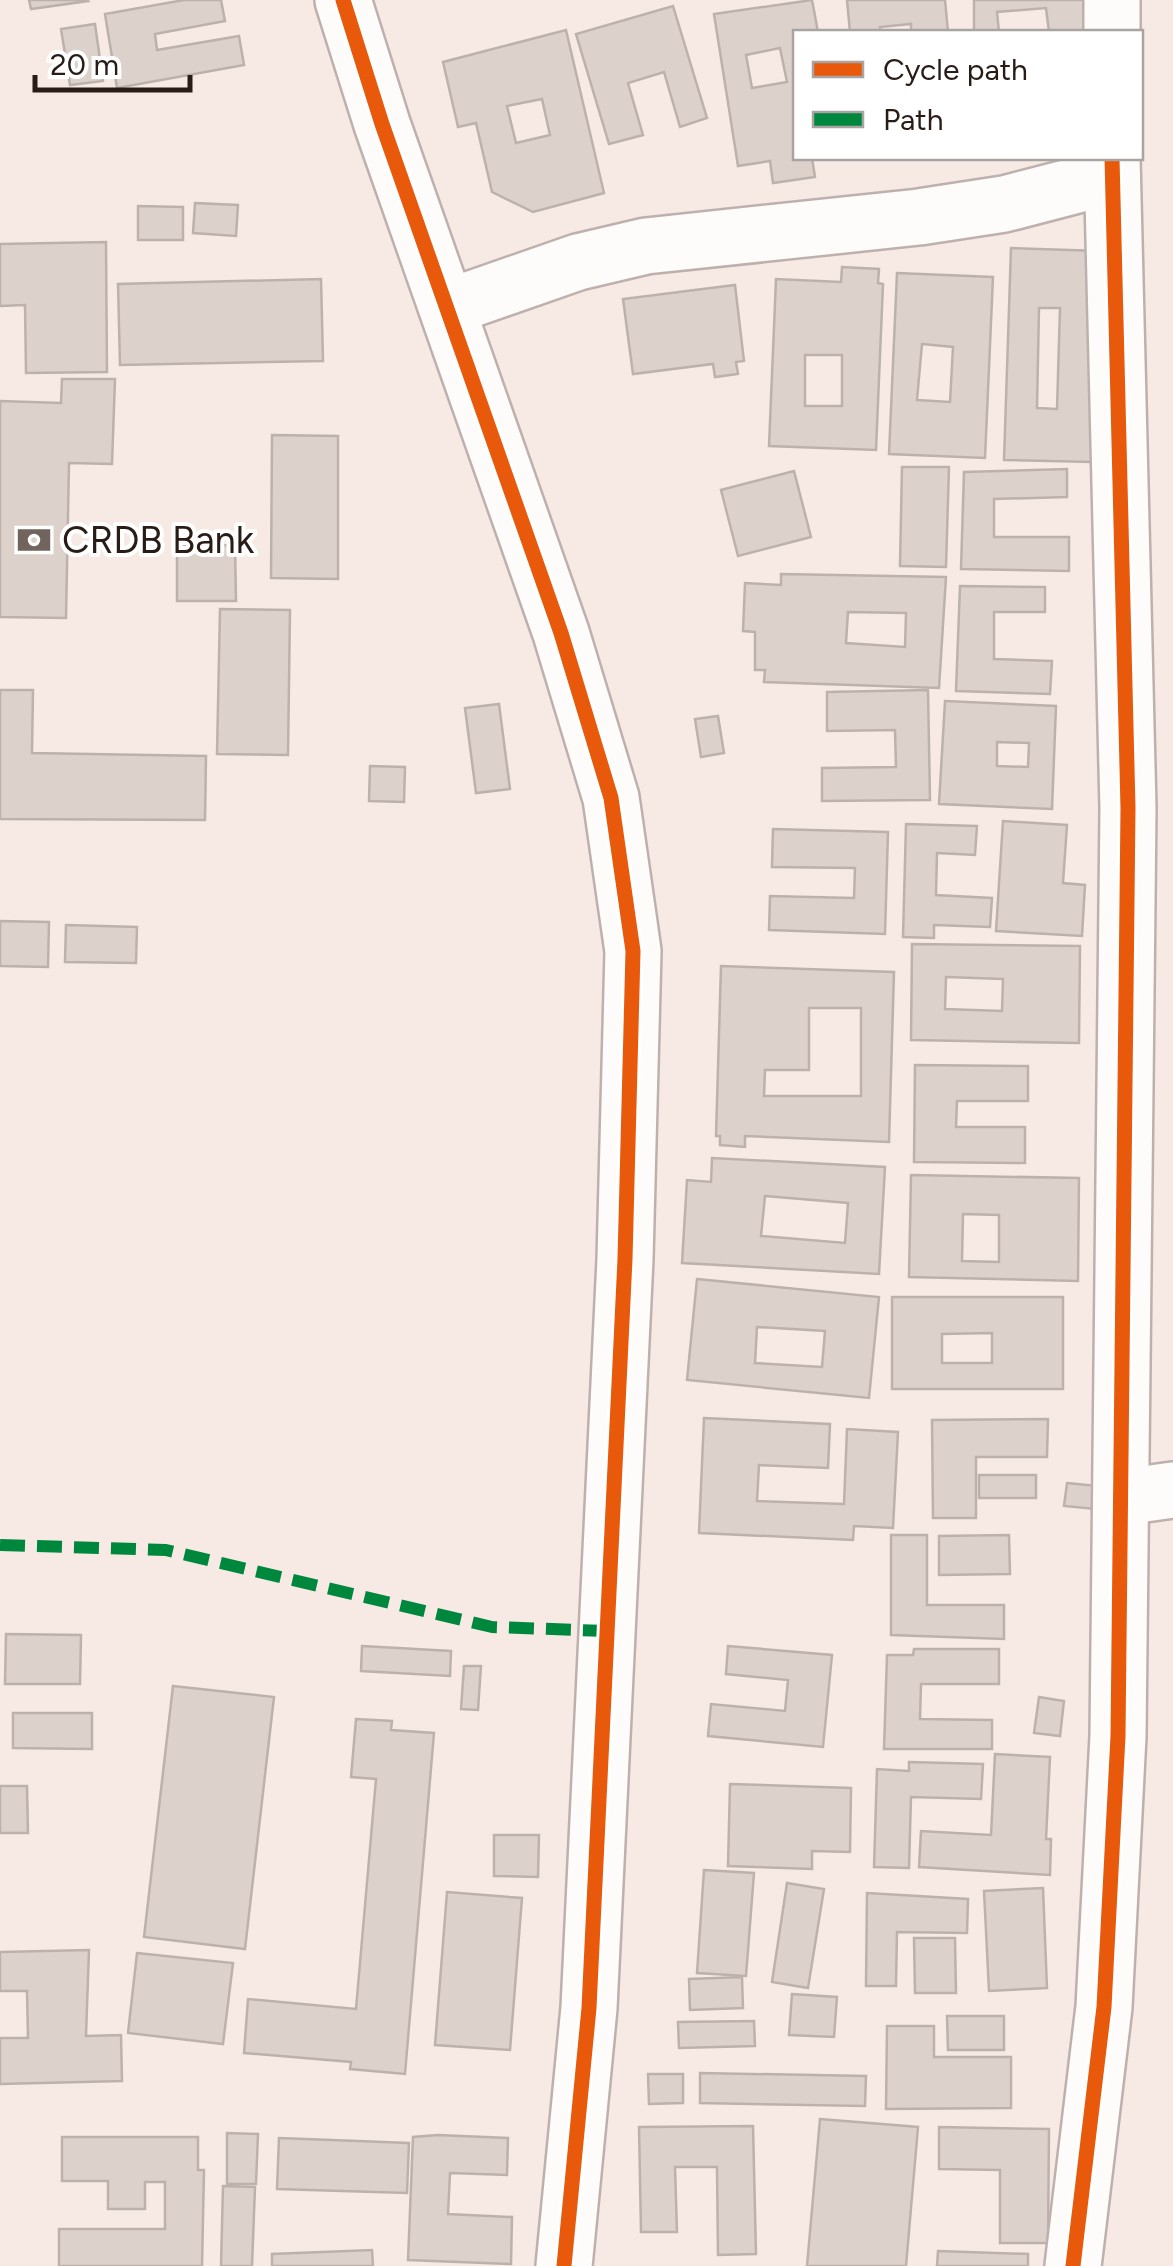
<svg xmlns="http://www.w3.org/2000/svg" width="1173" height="2266" font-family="Figtree,sans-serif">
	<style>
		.building { fill: #ddd2cb; stroke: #bdb2ab; stroke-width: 2.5; fill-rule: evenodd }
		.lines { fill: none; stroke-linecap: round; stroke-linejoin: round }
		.minor-casing { stroke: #beb1ad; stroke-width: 60 }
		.minor { stroke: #fefcfb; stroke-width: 55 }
		.quiet { stroke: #00873e; stroke-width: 12; stroke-dasharray: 25 12; stroke-linecap: butt }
		.cycleway-casing { stroke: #fff; stroke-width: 21 }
		.cycleway { stroke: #e8590c; stroke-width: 15 }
		.labels { text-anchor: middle; stroke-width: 8; stroke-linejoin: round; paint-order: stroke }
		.poi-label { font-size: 38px; fill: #291c17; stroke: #fff; text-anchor: start }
	</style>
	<rect width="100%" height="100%" fill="#f7eae5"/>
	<g class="building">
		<path d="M29,0H87L88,1L31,9Z"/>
		<path d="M184,0H221L225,21L155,34L157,50L239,36L244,65L117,88L105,14Z"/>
		<path d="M812,0L818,32H796V158H812L815,177L773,183L770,161L738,166L714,14ZM780,48L787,82L752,88L746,55Z"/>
		<path d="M847,0H945L948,32H911V24L880,27L881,32H850Z"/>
		<path d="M974,0H1086L1089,32H1049L1046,8L997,12L999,32H974Z"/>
		<path d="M673,6L707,118L680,127L664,72L628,83L643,135L609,144L576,34Z"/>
		<path d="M95,24L103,81L70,85L61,29Z"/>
		<path d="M566,30L604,193L533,212L492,192L476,123L458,127L443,62ZM542,99L550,135L516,143L507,106Z"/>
		<path d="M195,203L238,205L236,236L193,233Z"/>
		<path d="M138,206L183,207V240H138Z"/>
		<path d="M106,242L107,372L26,373L25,305L0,306V244Z"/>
		<path d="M1011,248L1099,251L1092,462L1004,460ZM1039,308H1060L1057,409L1037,408Z"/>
		<path d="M842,267L879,269L878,283L883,284L876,450L769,446L776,279L841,282ZM805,355H842V406H805Z"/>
		<path d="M897,273L993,277L985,458L889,454ZM922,344L953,347L950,402L917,400Z"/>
		<path d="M321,279L323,361L120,365L118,284Z"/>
		<path d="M735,285L744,361L736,362L738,374L715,377L713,364L633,374L623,299Z"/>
		<path d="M62,379H115L112,464L69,463L66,618L0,617V401L61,403Z"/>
		<path d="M272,435L338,436V579L271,578Z"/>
		<path d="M902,467H949L946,567L900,566Z"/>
		<path d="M1067,469V497L994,499V537H1069V571L961,569L964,472Z"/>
		<path d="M794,471L811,537L738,556L721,490Z"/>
		<path d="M235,545L236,601H177V546Z"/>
		<path d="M781,574L946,577L939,688L764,682L765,670H755V632L743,631L745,583L781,585ZM848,612L906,613L905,647L846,643Z"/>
		<path d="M960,586L1045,587V612H994V659L1052,661L1050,694L956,691Z"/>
		<path d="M220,609L290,610L288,755L217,754Z"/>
		<path d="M0,690H33L32,753L206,756L205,820L0,819Z"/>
		<path d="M928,690L930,800L822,801V768L896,767L895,730L827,731V692Z"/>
		<path d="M945,701L1056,706L1052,809L939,804ZM997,742L1029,743L1028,767L997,766Z"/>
		<path d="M499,704L510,789L476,793L465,708Z"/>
		<path d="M718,716L724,753L701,757L695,719Z"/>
		<path d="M370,766L405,767L404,802L369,801Z"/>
		<path d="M1003,821L1067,825L1063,883L1085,885L1082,936L996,931Z"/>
		<path d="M906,824L977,826L975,855L937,853L936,895L992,898L990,927L934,925V938L903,937Z"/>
		<path d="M773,829L888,832L885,934L769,930L770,896L854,898L855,868L772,867Z"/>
		<path d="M0,921L49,922L48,967L0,966Z"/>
		<path d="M66,925L137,927L136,963L65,962Z"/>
		<path d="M912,944L1080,946L1079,1043L911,1040ZM946,977L1003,979L1002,1011L945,1009Z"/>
		<path d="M721,966L894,972L889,1142L745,1136V1147L720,1145V1136H716ZM809,1008H861V1096H764L765,1070H809Z"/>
		<path d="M915,1065L1028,1066V1101H957L956,1127H1025V1163L914,1162Z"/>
		<path d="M712,1158L885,1167L879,1274L682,1263L687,1180L711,1182ZM765,1196L848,1203L845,1243L761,1236Z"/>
		<path d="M911,1175L1079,1178L1078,1281L909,1277ZM963,1214L999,1215V1262L962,1261Z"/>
		<path d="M697,1279L879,1297L869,1398L687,1380ZM757,1327L825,1331L822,1367L755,1363Z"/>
		<path d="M892,1297H1063V1389H892ZM992,1333V1363H942V1334Z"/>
		<path d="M704,1418L830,1424L828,1468L759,1465L757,1501L844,1504L847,1429L898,1432L893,1528L854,1526L853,1540L699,1533Z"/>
		<path d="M1048,1419L1047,1457H976V1518H933L932,1420Z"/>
		<rect x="979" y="1475" width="57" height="23"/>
		<path d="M1067,1483L1098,1486L1095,1509L1064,1506Z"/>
		<path d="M891,1535H927V1605H1004V1639L891,1635Z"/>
		<path d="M1009,1535L1010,1574L939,1575V1536Z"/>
		<path d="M6,1634L81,1635L80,1684H5Z"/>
		<path d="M362,1646L451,1651L450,1676L361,1671Z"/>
		<path d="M728,1646L832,1655L823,1747L708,1736L711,1704L785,1711L788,1680L726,1674Z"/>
		<path d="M914,1649H999V1684H921L920,1719L992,1720V1749H884L887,1655H913Z"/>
		<path d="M464,1666H481L478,1710L461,1709Z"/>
		<path d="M173,1686L274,1697L245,1949L144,1937Z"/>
		<path d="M1039,1697L1064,1701L1060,1736L1034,1733Z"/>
		<path d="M13,1713H92V1749L13,1748Z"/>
		<path d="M356,1719L392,1721L391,1730L434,1733L405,2074L350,2069L351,2062L244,2053L248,1999L356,2009L376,1779L351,1777Z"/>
		<path d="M995,1754L1050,1757L1046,1839H1051L1050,1875L919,1867L921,1831L991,1835Z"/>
		<path d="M909,1762L983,1764L981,1799L911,1797L909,1868L874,1867L877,1769L909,1771Z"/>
		<path d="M730,1784L851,1788L850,1852L812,1851V1869L728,1866Z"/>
		<path d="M0,1786H27L28,1833H0Z"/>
		<path d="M494,1835H539L538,1877L494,1876Z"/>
		<path d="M704,1870L754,1873L746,1976L697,1973Z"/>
		<path d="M787,1883L824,1889L808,1988L772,1982Z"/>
		<path d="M1043,1888L1047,1988L989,1991L984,1891Z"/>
		<path d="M447,1892L522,1898L510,2050L435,2045Z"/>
		<path d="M867,1893L968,1899L967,1933L897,1932L896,1986H866Z"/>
		<path d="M914,1938H955L956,1993H915Z"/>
		<path d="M89,1950L86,2036L121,2035L122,2081L0,2084V2038H28L27,1991H0V1952Z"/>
		<path d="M137,1953L233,1963L223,2044L128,2033Z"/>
		<path d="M742,1977L743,2008L690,2010L689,1979Z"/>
		<path d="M792,1994L837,1997L834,2037L789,2035Z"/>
		<path d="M947,2016H1004V2050H948Z"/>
		<path d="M754,2021L755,2046L679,2048L678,2022Z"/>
		<path d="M887,2026H934V2057H1011V2108L886,2109Z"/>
		<path d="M700,2073L866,2076L865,2106L700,2103Z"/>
		<path d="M648,2074H683V2103L649,2104Z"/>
		<path d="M820,2119L918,2127L906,2266H807Z"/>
		<path d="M753,2126L756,2254L718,2255L717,2167H675L677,2232H641L639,2127Z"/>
		<path d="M939,2127L1049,2129L1048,2243H1000V2170L939,2169Z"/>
		<path d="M227,2133L258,2134L256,2184H227Z"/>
		<path d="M438,2135L508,2138L507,2175L450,2173L448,2214L512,2217L511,2264L408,2260L413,2137Z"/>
		<path d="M62,2137H198V2170H204L202,2266H59V2229H165V2182H145V2209H108V2181H62Z"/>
		<path d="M279,2138L409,2143L407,2193L277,2189Z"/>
		<path d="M223,2186L255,2187L252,2266H221Z"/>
		<path d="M372,2250L373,2266H272V2254Z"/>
		<path d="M938,2251L1028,2254V2266H937Z"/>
	</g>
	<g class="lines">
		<g class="minor-casing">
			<g id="minor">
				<path d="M343,0L382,124L561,633L611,798L633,951L625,1259L589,2008L564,2266"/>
				<path d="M1112,0V32"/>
				<path d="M449,307L578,262L646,246L919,217L1004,204L1112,176"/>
				<path d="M1123,1497L1173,1490"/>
				<path d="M1073,2266L1104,2007L1118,1736L1128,808L1112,158"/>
			</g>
		</g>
		<use href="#minor" class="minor"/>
		<path class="quiet" d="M0,1545L166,1550L492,1627L608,1631"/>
		<g class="cycleway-casing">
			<g id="cycleway">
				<path d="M343,0L382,124L561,633L611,798L633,951L625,1259L589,2008L564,2266"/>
				<path d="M1073,2266L1104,2007L1118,1736L1128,808L1112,158"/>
			</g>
		</g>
		<use href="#cycleway" class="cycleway"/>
	</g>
	<defs>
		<g id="bank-bare" transform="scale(2.7)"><path d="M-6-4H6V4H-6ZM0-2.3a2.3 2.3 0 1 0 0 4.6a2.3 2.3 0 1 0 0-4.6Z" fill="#71645f" stroke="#fff" stroke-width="2.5" paint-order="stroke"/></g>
	</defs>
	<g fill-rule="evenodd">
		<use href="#bank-bare" x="34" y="540"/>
	</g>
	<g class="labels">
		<g class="poi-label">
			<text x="62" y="553">CRDB Bank</text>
		</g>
	</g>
	<rect x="793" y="30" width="350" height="130" fill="#ffffff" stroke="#a9a4a2" stroke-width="2.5"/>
	<rect x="813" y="62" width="50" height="15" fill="#e8590c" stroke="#a9a4a2" stroke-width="2.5"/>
	<text x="883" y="80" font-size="30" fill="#291c17">Cycle path</text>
	<rect x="813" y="112" width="50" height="15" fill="#00873e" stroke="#a9a4a2" stroke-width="2.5"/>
	<text x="883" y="130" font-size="30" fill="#291c17">Path</text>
	<path d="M35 75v15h155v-15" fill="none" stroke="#291c17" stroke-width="5"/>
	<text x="50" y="75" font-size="30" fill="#291c17" stroke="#ffffff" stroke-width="8" paint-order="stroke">20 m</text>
</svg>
